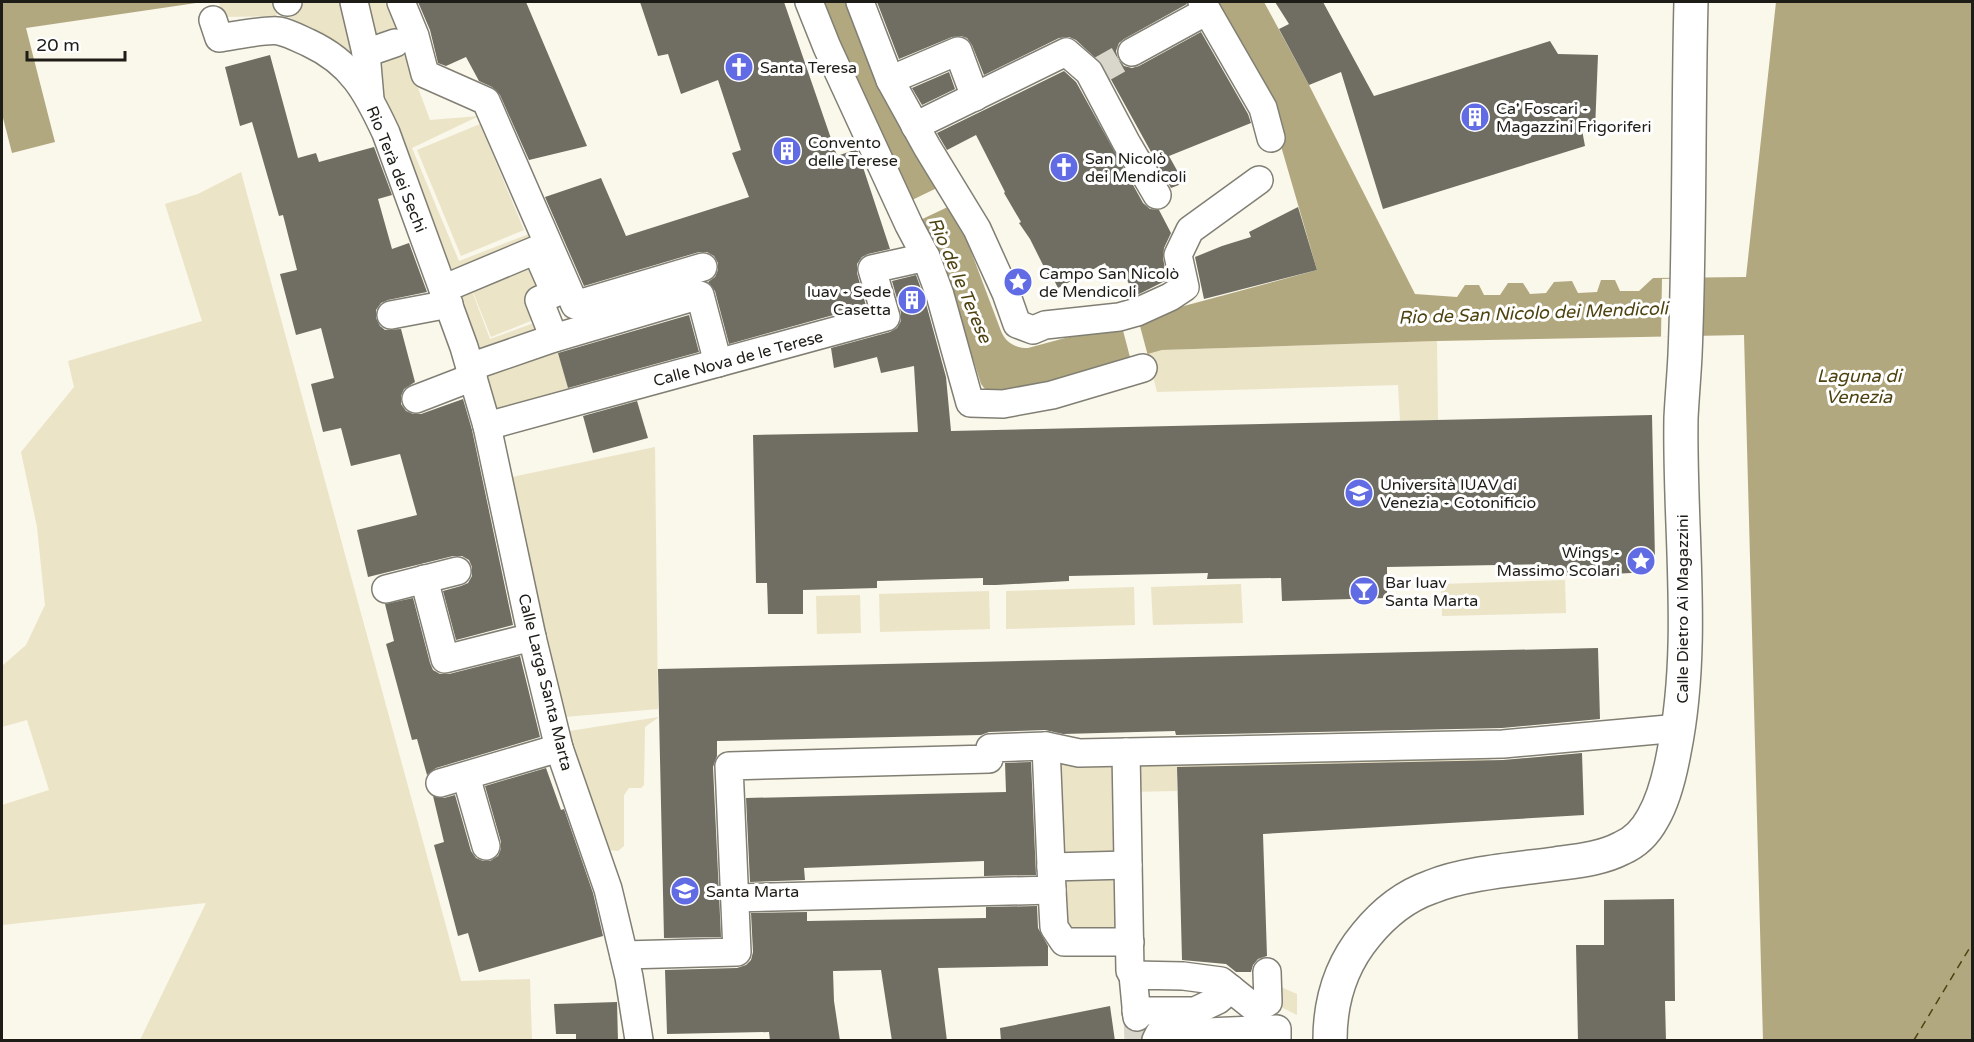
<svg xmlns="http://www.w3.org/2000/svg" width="1974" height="1042" font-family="'Varela Round',sans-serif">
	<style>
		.green { fill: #ebe4c7 }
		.water { fill: #b2a87f }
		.pier { fill: #faf7eb }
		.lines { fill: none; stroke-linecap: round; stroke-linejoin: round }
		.ferry { stroke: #4e4310; stroke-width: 1.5; stroke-dasharray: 8 6; stroke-linecap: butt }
		.building { fill: #706e63 }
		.pedestrian-tunnel { stroke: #d9d6cb; stroke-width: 27; stroke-dasharray: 27 14; stroke-linecap: butt }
		.pedestrian-casing { stroke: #817f74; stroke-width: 30 }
		.minor-casing { stroke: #817f74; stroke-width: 36 }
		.pedestrian { stroke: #fff; stroke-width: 27 }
		.minor { stroke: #fff; stroke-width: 33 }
		.labels { text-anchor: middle; stroke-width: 6; stroke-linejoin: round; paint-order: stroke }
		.poi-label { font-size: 16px; fill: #1d1c17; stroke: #fff; text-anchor: start }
		.street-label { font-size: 16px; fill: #1d1c17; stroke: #fff }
		.water-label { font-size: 18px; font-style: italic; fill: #4e4310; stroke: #fff }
	</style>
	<rect width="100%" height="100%" fill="#faf7eb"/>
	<g class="green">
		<path d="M219,2H282L276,16L223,17Z"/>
		<path d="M308,2H340L362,68C336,43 321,32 288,17L293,6Z"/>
		<path d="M359,2H384L392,11L400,36L368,49Z"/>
		<path d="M404,50L430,120L479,116L412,148L459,261L529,234L533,245L452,280L372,80L370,59Z"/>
		<path d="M480,124L524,230L461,256L417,150Z"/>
		<path d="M241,172L461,981L530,979L532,1040H140L206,903L2,925V805L49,790L27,720L2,727V666L26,645L45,605L37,527L21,452L74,387L68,361L202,321L165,204L198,194Z"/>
		<path d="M532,257L545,290L538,318L491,337L469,282Z"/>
		<path d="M469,283L490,339L539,321L545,335L481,359L455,289Z"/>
		<path d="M1437,341L1438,420L1400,421L1398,385L1157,392L1147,353L1162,350Z"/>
		<path d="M556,343L569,392L493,417L479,368Z"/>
		<path d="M655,447L658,709L564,717L512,477Z"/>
		<path d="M1565,580L1566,613L1442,616L1441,584Z"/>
		<path d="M1241,584L1243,623L1153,625L1151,587Z"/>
		<path d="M1134,587L1135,625L1006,629V591Z"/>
		<path d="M989,591L990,629L880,632L879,594Z"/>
		<path d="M860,595L861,633L817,634L816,596Z"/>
		<path d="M659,717L645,727L644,785L641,788H629L624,795V846L618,851L608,850L563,732Z"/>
		<path d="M1492,744L1490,767L1177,775V791L1127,792L1130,942H1064L1046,762Z"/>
		<path d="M1270,971L1281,987L1297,994V1015L1271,1002Z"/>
	</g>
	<g class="water">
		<path d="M2,2H203L26,28L55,142L12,153L2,114Z"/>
		<path d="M821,2H858L963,230L1001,331C1006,343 1015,348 1028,348L1317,270L1274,122L1208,2H1264L1309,85L1415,294L1457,297L1465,285H1479L1484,295H1500L1508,283H1523L1530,294L1546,293L1554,282L1572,281L1578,293L1597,292L1601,280H1615L1620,291H1639L1653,278L1746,277L1776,2H1972V1040H1763L1744,335L1437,341L1162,350L1001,394L988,393L981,384L973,359L967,361L961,342L966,338L935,256Z"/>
	</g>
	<g class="pier">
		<path d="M943,185L952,205L916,222L906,203Z"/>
		<path d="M1703,278V336L1661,337L1662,279Z"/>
		<path d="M1137,315L1148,356L1131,361L1120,319Z"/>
	</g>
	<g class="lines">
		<path class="ferry" d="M1914,1040L1972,944"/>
	</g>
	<g class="building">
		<path d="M418,2H526L587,146L529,160L500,95L492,87L479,81L466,57L446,66L438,63L430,30Z"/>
		<path d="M640,2H784L837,156L857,149L890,249L868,254L862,257L857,264V273L866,306L729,344L715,291L708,282L715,277L718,270V263L714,256L707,252H699L584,286L545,197L601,178L626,236L749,197L732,153L741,150L718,80L681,94L668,54L658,56Z"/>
		<path d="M877,2H1186L1187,4L1124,39L1119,43L1116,51L1118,59L1124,66L1132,68L1139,66L1201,32L1248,114L1251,123L1169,156L1184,183L1171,188L1103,65L1076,40L1069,37L1059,38L984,75L972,45L967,38L961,36L952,37L899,59Z"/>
		<path d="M1275,2H1323L1374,96L1550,41L1558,54L1598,55L1595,130H1582L1585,146L1383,209L1341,72L1309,85L1279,29L1289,24Z"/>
		<path d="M270,55L298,158L316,153L319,162L374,147L392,195L378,199L392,249L409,243L427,292L388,300L381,303L376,310V318L380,326L385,330L401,329L415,382L404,389L401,396V404L406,411L413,414H421L463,399L472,430L513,625L456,640L443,591L461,586L468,583L472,576V567L469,560L462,556H453L368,577L357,530L417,515L400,454L351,466L341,428L323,432L311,384L334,378L321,328L296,335L280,274L297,270L283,215L279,216L252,122L240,126L225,67Z"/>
		<path d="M1064,71L1076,82L1143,203L1150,209L1159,210L1171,233L1164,248L1163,258L1167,280L1135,296L1123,272L1111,277L1105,263L1058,288L1051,274L1048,275L1030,239L1019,223L1021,222L1004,193L1005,192L976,135L947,150L937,133Z"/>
		<path d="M949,72L955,89L922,105L912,88Z"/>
		<path d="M1298,207L1317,270L1204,299L1195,257L1222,246L1251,237L1249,232Z"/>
		<path d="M916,275L925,300L946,377L951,431L1652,415L1655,560H1650V572L1592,575L1548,576V564L1387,567V598L1282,601L1281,578L1207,579L1208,573L1069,576V581L996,585H983V578L877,581V588L803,590V614H768L767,583H756L753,435L918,432L914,366L881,373L877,357L834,368L831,348L890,332L897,328L901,321V313L892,281Z"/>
		<path d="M689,315L699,352L568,388L558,353Z"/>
		<path d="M637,401L648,438L593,453L583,416Z"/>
		<path d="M413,598L430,663L433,670L440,674H449L520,656L540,737L436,768L427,775L417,739L412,740L386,644L394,641L385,604Z"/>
		<path d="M1598,648L1600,719L1502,728L1176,735L1175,731L1063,734L1045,730L989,732L981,735L717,741V756L713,767L721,937L664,938L658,669Z"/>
		<path d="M1582,753L1584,815L1263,834L1267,956L1258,959L1253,965L1251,972H1236L1226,964L1182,960L1177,767L1503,760Z"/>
		<path d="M1031,762L1036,875L984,876V861L804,868L805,880L750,882L746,798L1006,792L1005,763Z"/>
		<path d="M546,768L561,810L564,809L593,893L603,936L479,972L468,933L458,936L434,845L444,842L433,796L444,798L455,795L471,851L476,858L483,861H490L498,856L501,849V842L485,786Z"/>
		<path d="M1674,899L1675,1001H1665L1666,1041H1578L1576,945H1604V900Z"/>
		<path d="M1037,906L1038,928L1048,946V966L938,968L947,1041H892L881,970L833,971L834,1001L840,1041H770L769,1032L667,1034L665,970L737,968L746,965L751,960L753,952L751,913L807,912V921L986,918V907Z"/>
		<path d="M617,1002L618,1041H576V1034H556L554,1004Z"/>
		<path d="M1110,1006L1115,1041H1001L1000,1028Z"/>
	</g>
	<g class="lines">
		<g class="pedestrian-tunnel">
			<path d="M1095,73L1132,52"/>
			<path d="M1137,1017L1138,1040"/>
		</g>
		<g class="pedestrian-casing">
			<g id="pedestrian">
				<path d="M287,2H288"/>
				<path d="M354,2L366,53L370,99"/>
				<path d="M401,2L415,36L425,74L486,101L575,305L703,267"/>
				<path d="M809,2L827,47L909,225L926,257L940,295L970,403L1003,404L1052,395L1143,368"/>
				<path d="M860,2L890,80L927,147L977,229L1006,293L1017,324L1033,330L1045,325L1119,317L1137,312L1170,297L1185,287L1178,255L1190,230L1259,180"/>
				<path d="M1202,2L1263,108L1271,138"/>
				<path d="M213,20L219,38C232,36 267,29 279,31C289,33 300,39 309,43C352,63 367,92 386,133L464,347L487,426L532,637L559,748L608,889L629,977L639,1040"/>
				<path d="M1132,52L1207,11"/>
				<path d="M366,53L395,43"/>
				<path d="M890,80L958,51L975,97"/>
				<path d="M915,126L1066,52L1089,72L1126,142L1157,195"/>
				<path d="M443,289L536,250L555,293L539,300L554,338"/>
				<path d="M391,315L449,304"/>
				<path d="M470,367L554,338L700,295L718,363"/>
				<path d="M416,399L473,377"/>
				<path d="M487,426L886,317L872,269L926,257"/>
				<path d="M424,579L445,659L532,637"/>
				<path d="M386,589L457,571"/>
				<path d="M1126,752L1130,971L1133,975"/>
				<path d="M466,776L486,846"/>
				<path d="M440,783L559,748"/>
				<path d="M1051,867L1128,865"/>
				<path d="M1052,890L1054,927L1064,942H1130"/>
				<path d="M735,898L1052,890L1046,746"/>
				<path d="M624,955L737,952L729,766L989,759L990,748L1046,746L1079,753L1503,744L1679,728"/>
				<path d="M1136,1011H1195L1218,1000L1231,989"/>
				<path d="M1137,1017L1133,975L1183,976L1221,981L1256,1009L1268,1002L1267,972"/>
				<path d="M1156,1040L1159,1034L1277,1029V1040"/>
			</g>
		</g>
		<g class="minor-casing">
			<path id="minor" d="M1330,1040C1330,1002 1341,965 1366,935C1383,914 1405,896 1431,887C1464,873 1518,869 1555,864C1577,861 1601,859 1622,848C1636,842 1646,831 1653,818C1664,799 1670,774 1674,752C1696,643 1679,529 1681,418C1682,397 1684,376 1685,355C1690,237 1688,119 1691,2"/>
		</g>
		<use href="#pedestrian" class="pedestrian"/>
		<use href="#minor" class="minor"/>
	</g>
	<defs>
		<g id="church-disc" transform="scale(1.5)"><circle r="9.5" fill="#616be3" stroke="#fff"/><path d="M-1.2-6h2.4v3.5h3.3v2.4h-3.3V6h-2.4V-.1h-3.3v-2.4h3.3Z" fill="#fff"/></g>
		<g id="building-disc" transform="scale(1.5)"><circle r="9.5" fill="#616be3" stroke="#fff"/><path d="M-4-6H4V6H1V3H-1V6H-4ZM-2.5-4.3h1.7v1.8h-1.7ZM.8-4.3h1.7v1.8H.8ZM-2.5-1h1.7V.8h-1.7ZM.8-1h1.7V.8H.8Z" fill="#fff"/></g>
		<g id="sight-disc" transform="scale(1.5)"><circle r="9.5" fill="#616be3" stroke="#fff"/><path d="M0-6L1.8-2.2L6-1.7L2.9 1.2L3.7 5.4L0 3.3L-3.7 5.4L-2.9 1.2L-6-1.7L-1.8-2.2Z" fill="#fff"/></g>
		<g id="university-disc" transform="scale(1.5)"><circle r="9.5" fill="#616be3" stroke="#fff"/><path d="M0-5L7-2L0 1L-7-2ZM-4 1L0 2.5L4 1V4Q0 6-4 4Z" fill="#fff"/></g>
		<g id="bar-disc" transform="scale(1.5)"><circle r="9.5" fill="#616be3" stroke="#fff"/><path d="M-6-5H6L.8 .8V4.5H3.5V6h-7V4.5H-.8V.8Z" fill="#fff"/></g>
	</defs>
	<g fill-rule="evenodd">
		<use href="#church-disc" x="739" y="67"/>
		<use href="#building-disc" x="1475" y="117"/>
		<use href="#building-disc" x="787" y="151"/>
		<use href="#church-disc" x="1064" y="167"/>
		<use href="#sight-disc" x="1018" y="282"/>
		<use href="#building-disc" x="912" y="300"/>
		<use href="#university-disc" x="1359" y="493"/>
		<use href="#sight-disc" x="1641" y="561"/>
		<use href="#bar-disc" x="1364" y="591"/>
		<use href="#university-disc" x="685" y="891"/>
	</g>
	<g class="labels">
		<g class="poi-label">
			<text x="760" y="73">Santa Teresa</text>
			<text x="1496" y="114">Ca' Foscari -<tspan x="1496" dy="18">Magazzini Frigoriferi</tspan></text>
			<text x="808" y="148">Convento<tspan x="808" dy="18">delle Terese</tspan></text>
			<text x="1085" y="164">San Nicolò<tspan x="1085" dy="18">dei Mendicoli</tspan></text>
			<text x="1039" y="279">Campo San Nicolò<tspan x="1039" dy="18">de Mendicoli</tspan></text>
			<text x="891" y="297" text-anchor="end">Iuav - Sede<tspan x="891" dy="18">Casetta</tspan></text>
			<text x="1380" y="490">Università IUAV di<tspan x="1380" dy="18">Venezia - Cotonificio</tspan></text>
			<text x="1620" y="558" text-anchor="end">Wings -<tspan x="1620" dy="18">Massimo Scolari</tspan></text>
			<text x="1385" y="588">Bar Iuav<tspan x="1385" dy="18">Santa Marta</tspan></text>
			<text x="706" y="897">Santa Marta</text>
		</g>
		<g class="street-label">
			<text transform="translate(397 169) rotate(68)" y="6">Rio Terà dei Sechi</text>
			<text transform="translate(738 358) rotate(-15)" y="6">Calle Nova de le Terese</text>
			<text transform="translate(1682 609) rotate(-90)" y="6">Calle Dietro Ai Magazzini</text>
			<text transform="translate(546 682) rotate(76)" y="6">Calle Larga Santa Marta</text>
		</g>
		<g class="water-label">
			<text transform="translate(960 280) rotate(67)" y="6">Rio de le Terese</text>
			<text transform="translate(1533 313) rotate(-2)" y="6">Rio de San Nicolo dei Mendicoli</text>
			<text x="1859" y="382">Laguna di<tspan x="1859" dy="21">Venezia</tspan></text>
		</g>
	</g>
	<rect width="1974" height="1042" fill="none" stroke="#1d1c17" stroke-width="6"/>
	<path d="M27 51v9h98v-9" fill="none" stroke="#1d1c17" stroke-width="3"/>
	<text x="36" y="51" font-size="18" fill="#1d1c17" stroke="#ffffff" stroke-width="4.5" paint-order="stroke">20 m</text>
</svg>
